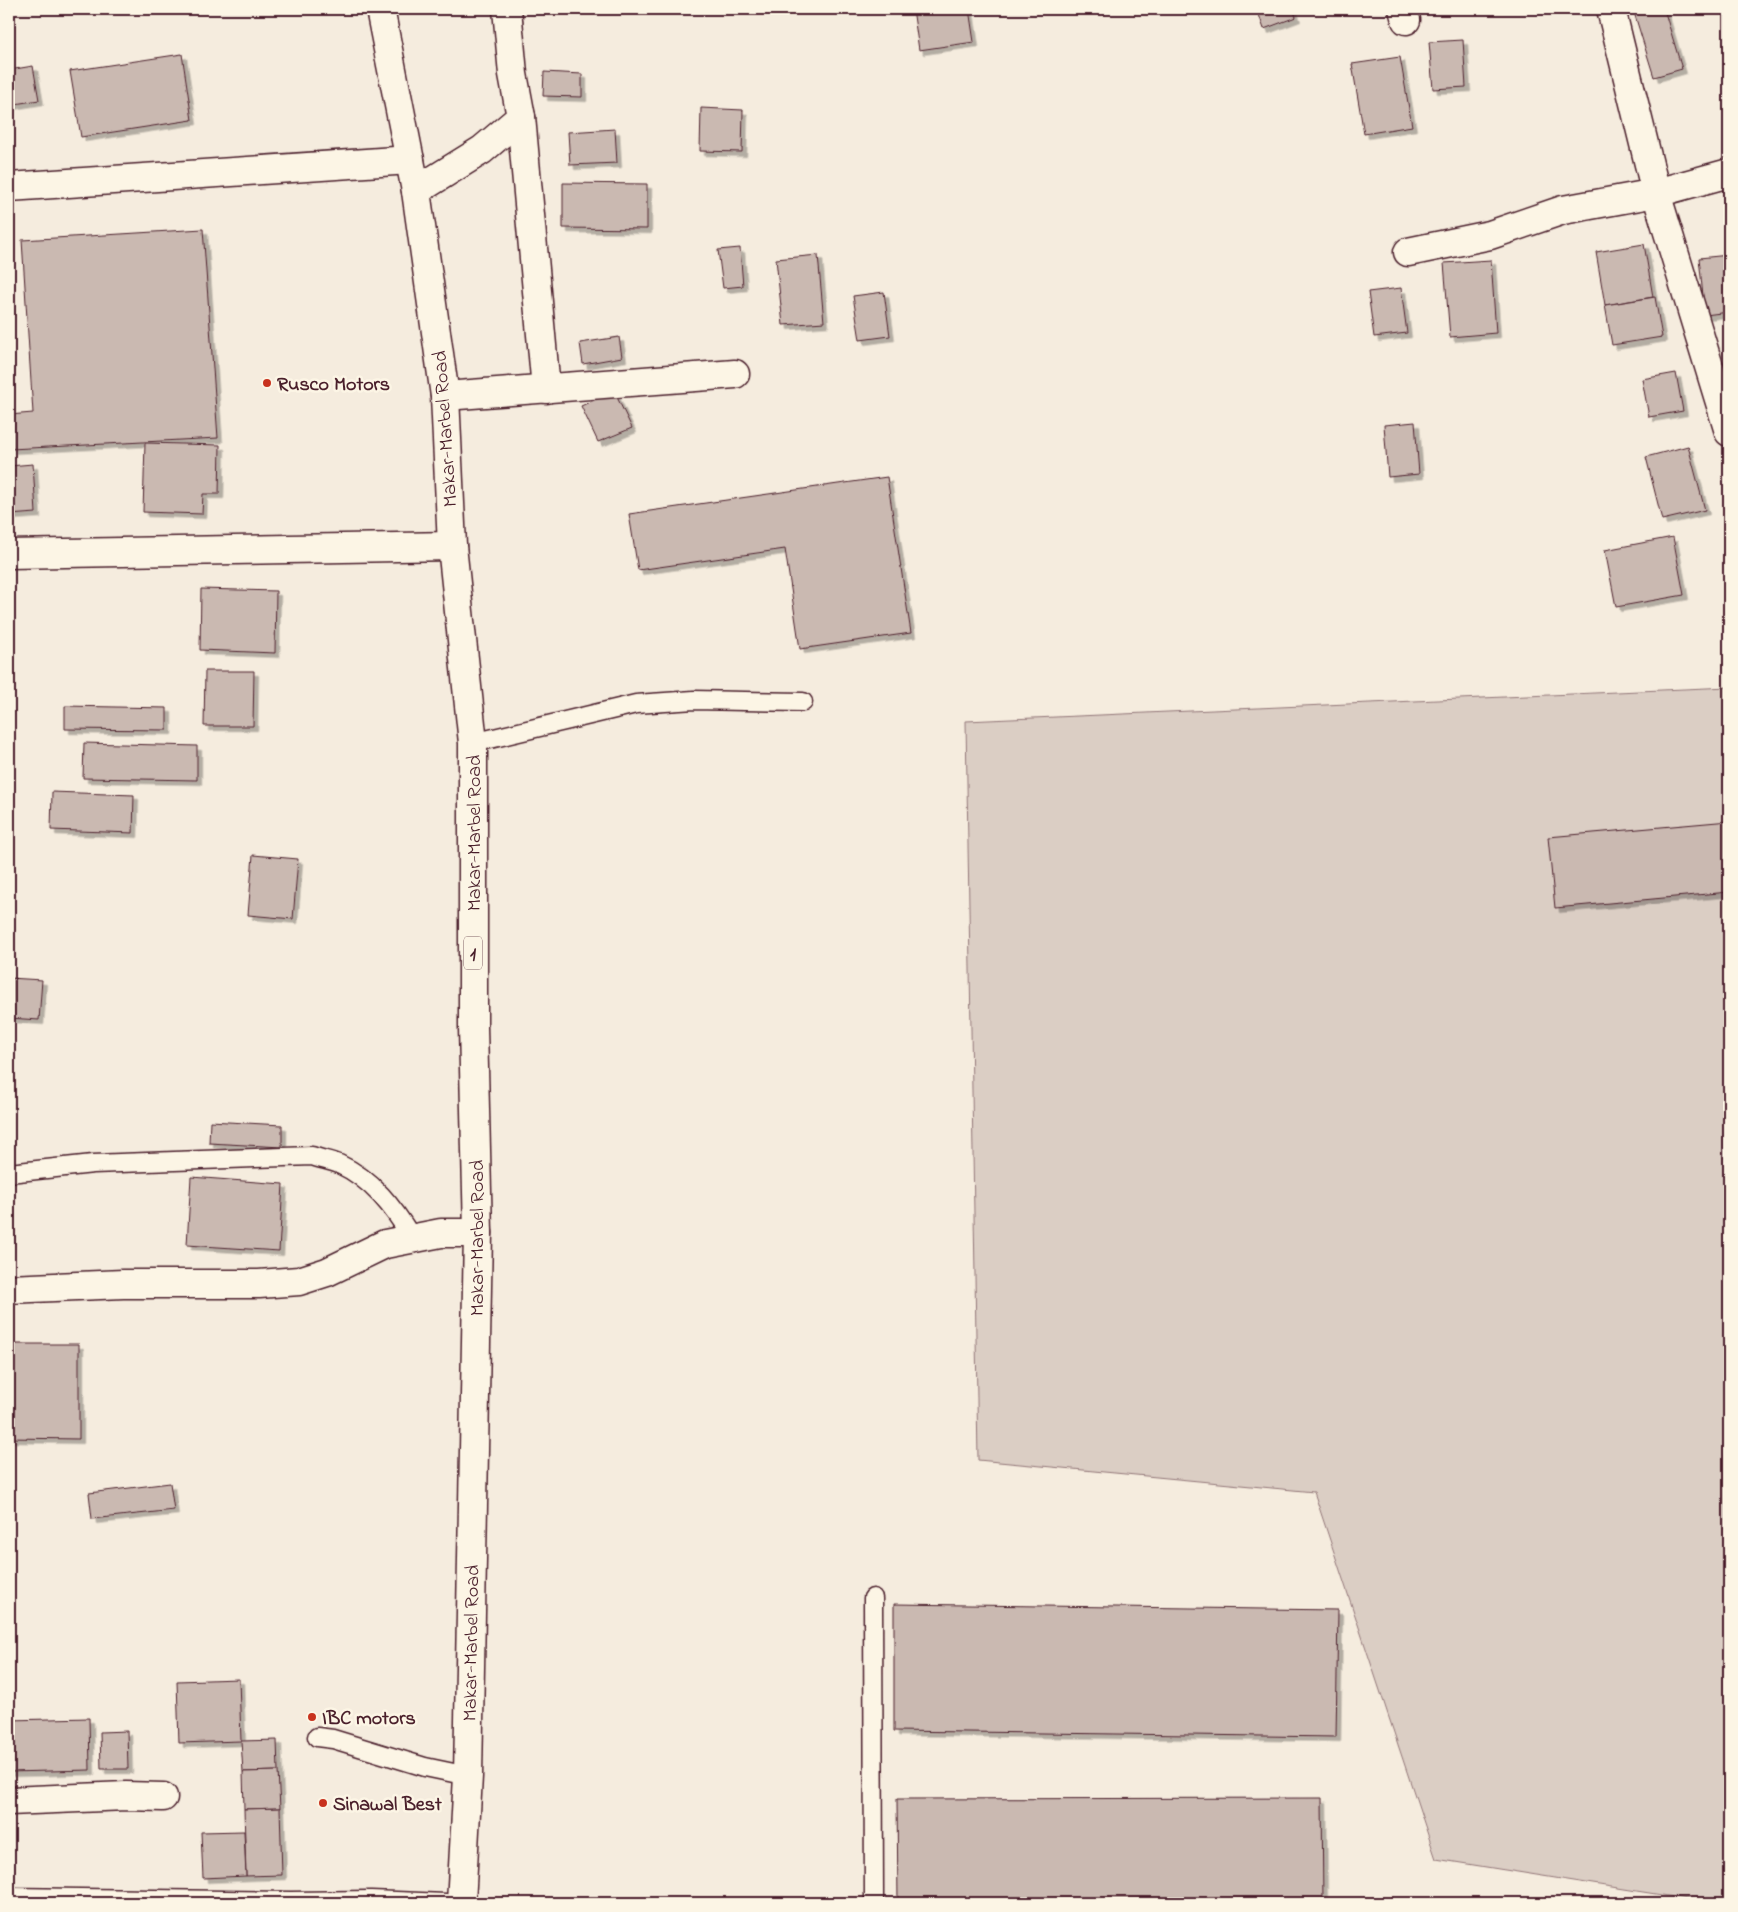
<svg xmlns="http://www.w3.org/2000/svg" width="1738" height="1912" font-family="'Indie Flower',sans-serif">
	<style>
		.green { fill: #dbcec4; stroke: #927678 }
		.building { fill: #cab9b1; stroke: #4a1f2b; filter: url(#shadow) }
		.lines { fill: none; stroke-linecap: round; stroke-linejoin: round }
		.lane-casing { stroke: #4a1f2b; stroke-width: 21 }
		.street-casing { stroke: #4a1f2b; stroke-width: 31 }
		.primary-casing { stroke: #4a1f2b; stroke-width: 31 }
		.lane { stroke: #fcf5e5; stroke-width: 18 }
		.street { stroke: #fcf5e5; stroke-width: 28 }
		.primary { stroke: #fcf5e5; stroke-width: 28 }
		.poi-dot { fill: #c8321e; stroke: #fcf5e5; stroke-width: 2 }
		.labels { text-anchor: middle; stroke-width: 5; stroke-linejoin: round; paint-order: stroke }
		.shield { fill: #fcf5e5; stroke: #7f5f63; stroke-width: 1 }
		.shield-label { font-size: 19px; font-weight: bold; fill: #4a1f2b }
		.poi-label { font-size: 20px; font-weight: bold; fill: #4a1f2b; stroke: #fcf5e5; text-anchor: start }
		.street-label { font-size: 20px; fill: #4a1f2b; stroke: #fcf5e5 }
	</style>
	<defs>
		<filter id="shadow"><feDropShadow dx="4.5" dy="4.5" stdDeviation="0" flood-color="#0004"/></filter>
	</defs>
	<rect width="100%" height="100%" fill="#f5ecde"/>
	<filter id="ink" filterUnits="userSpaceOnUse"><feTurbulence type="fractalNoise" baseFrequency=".02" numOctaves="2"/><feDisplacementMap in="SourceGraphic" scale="10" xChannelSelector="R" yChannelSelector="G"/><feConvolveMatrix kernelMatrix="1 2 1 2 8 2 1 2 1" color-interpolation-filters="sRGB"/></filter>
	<g filter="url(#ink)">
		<path class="green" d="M1729,687V1903H1712L1436,1859L1314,1492L978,1460L966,721Z"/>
		<g class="building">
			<path d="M913,9H969L974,42L919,50Z"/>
			<path d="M1257,9H1293L1296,17L1264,29Z"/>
			<path d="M1633,9H1664L1682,69L1654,77Z"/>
			<path d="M1463,40L1466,87L1433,89L1429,42Z"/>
			<path d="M182,54L192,120L81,137L70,71Z"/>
			<path d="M1400,57L1412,126L1364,134L1352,64Z"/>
			<path d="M33,66L39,100L9,105V70Z"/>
			<path d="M544,72L582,74V97L543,96Z"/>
			<path d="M701,108L743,110L742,152L700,151Z"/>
			<path d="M615,129L617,163L570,165L568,132Z"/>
			<path d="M563,183L647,184V229L563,228Z"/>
			<path d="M203,229L218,438L11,449L9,415L33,413L22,240Z"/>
			<path d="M1644,244L1653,297L1605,305L1596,252Z"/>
			<path d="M740,248L743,286L723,288L718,250Z"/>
			<path d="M818,255L824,322L783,325L776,259Z"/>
			<path d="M1729,255V312L1705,315L1699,258Z"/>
			<path d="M1491,260L1496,333L1450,337L1444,263Z"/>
			<path d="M1401,288L1407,333L1374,337L1368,292Z"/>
			<path d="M884,292L890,336L860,340L853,296Z"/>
			<path d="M1655,297L1662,337L1612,345L1605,305Z"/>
			<path d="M619,337L622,357L583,364L580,343Z"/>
			<path d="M1676,373L1683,411L1649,417L1642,379Z"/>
			<path d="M614,391L632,428L598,442L581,406Z"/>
			<path d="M1415,422L1419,474L1388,477L1384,425Z"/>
			<path d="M145,443L220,445L219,494H203L202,514L143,512Z"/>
			<path d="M1688,446L1705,510L1662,520L1646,457Z"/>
			<path d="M33,464L36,513L9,515V466Z"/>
			<path d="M887,477L911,633L800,649L785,549L638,570L629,514Z"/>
			<path d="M1673,537L1684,595L1616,607L1605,550Z"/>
			<path d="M201,589L276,591L275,653L200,650Z"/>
			<path d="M205,671H254L253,726H204Z"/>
			<path d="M65,706L167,708V730L65,729Z"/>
			<path d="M84,743L197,746V780L83,778Z"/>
			<path d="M52,792L134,795L133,833L51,830Z"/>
			<path d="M1729,821V892L1555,908L1548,837Z"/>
			<path d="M253,855L298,859L293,919L248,915Z"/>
			<path d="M9,978L42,980L39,1020L9,1018Z"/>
			<path d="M210,1121L282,1125V1147L209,1143Z"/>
			<path d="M191,1177L283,1184L279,1251L187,1245Z"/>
			<path d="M9,1344H79V1439L9,1438Z"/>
			<path d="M170,1483L174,1510L92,1519L89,1493Z"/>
			<path d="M894,1604L1338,1610L1336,1737L894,1731Z"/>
			<path d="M239,1679L241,1741L179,1743L177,1681Z"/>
			<path d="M89,1718L90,1770L9,1772V1720Z"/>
			<path d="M127,1731L128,1769H101L100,1732Z"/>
			<path d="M277,1740L278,1771L243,1772L241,1741Z"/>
			<path d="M278,1771L280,1808L244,1809L243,1772Z"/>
			<path d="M1322,1798L1323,1903H898L897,1799Z"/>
			<path d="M280,1808L282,1875L246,1876L244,1809Z"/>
			<path d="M244,1831L246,1876L203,1878L201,1832Z"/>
		</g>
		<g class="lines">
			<g class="lane-casing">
				<g id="lane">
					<path d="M473,743L636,704L694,700L803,702"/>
					<path d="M9,1173L93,1164L312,1156C321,1159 331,1161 339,1164C372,1179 394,1208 412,1238"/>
					<path d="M873,1598L874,1903"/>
					<path d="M317,1737L333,1739L425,1767L468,1776"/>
					<path d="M9,1897L291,1901L371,1900L446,1903"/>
				</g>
			</g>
			<g class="street-casing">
				<g id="street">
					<path d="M1403,9L1406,20"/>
					<path d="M1611,9L1656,193L1729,432"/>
					<path d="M521,117L546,389"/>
					<path d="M9,187L410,160"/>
					<path d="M416,191L482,150L521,117L513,74L507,9"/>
					<path d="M1408,252L1490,235L1563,210L1656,193L1729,173"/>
					<path d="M445,396L735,374"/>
					<path d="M9,554L452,546"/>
					<path d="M9,1289L123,1284H259L299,1281L327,1272L385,1244L441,1233H478"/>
					<path d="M9,1801L126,1796L163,1797"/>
				</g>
			</g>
			<g class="primary-casing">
				<path id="primary" d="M380,9L416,191L445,396L452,546L473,743V1027L478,1233L468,1776L461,1903"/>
			</g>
			<use href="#lane" class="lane"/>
			<use href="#street" class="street"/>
			<use href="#primary" class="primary"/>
		</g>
	</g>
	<g class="poi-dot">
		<circle cx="267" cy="383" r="5"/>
		<circle cx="312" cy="1717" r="5"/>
		<circle cx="323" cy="1803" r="5"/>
	</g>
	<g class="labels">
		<rect class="shield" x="464" y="936.5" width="18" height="33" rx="4"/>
		<g class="shield-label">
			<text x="473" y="960">1</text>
		</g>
		<g class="poi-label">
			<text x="277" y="390">Rusco Motors</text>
			<text x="322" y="1724">IBC motors</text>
			<text x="333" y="1810">Sinawal Best</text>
		</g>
		<g class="street-label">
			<text transform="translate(444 429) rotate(-94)" y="7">Makar-Marbel Road</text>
			<text transform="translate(473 833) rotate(-90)" y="7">Makar-Marbel Road</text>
			<text transform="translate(476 1238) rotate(-90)" y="7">Makar-Marbel Road</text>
			<text transform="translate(470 1643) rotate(-89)" y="7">Makar-Marbel Road</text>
		</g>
	</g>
	<rect width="1738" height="1912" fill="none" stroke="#fcf5e5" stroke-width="30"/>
	<rect x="15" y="15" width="1708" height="1882" fill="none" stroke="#4a1f2b" stroke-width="2" filter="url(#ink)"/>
</svg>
